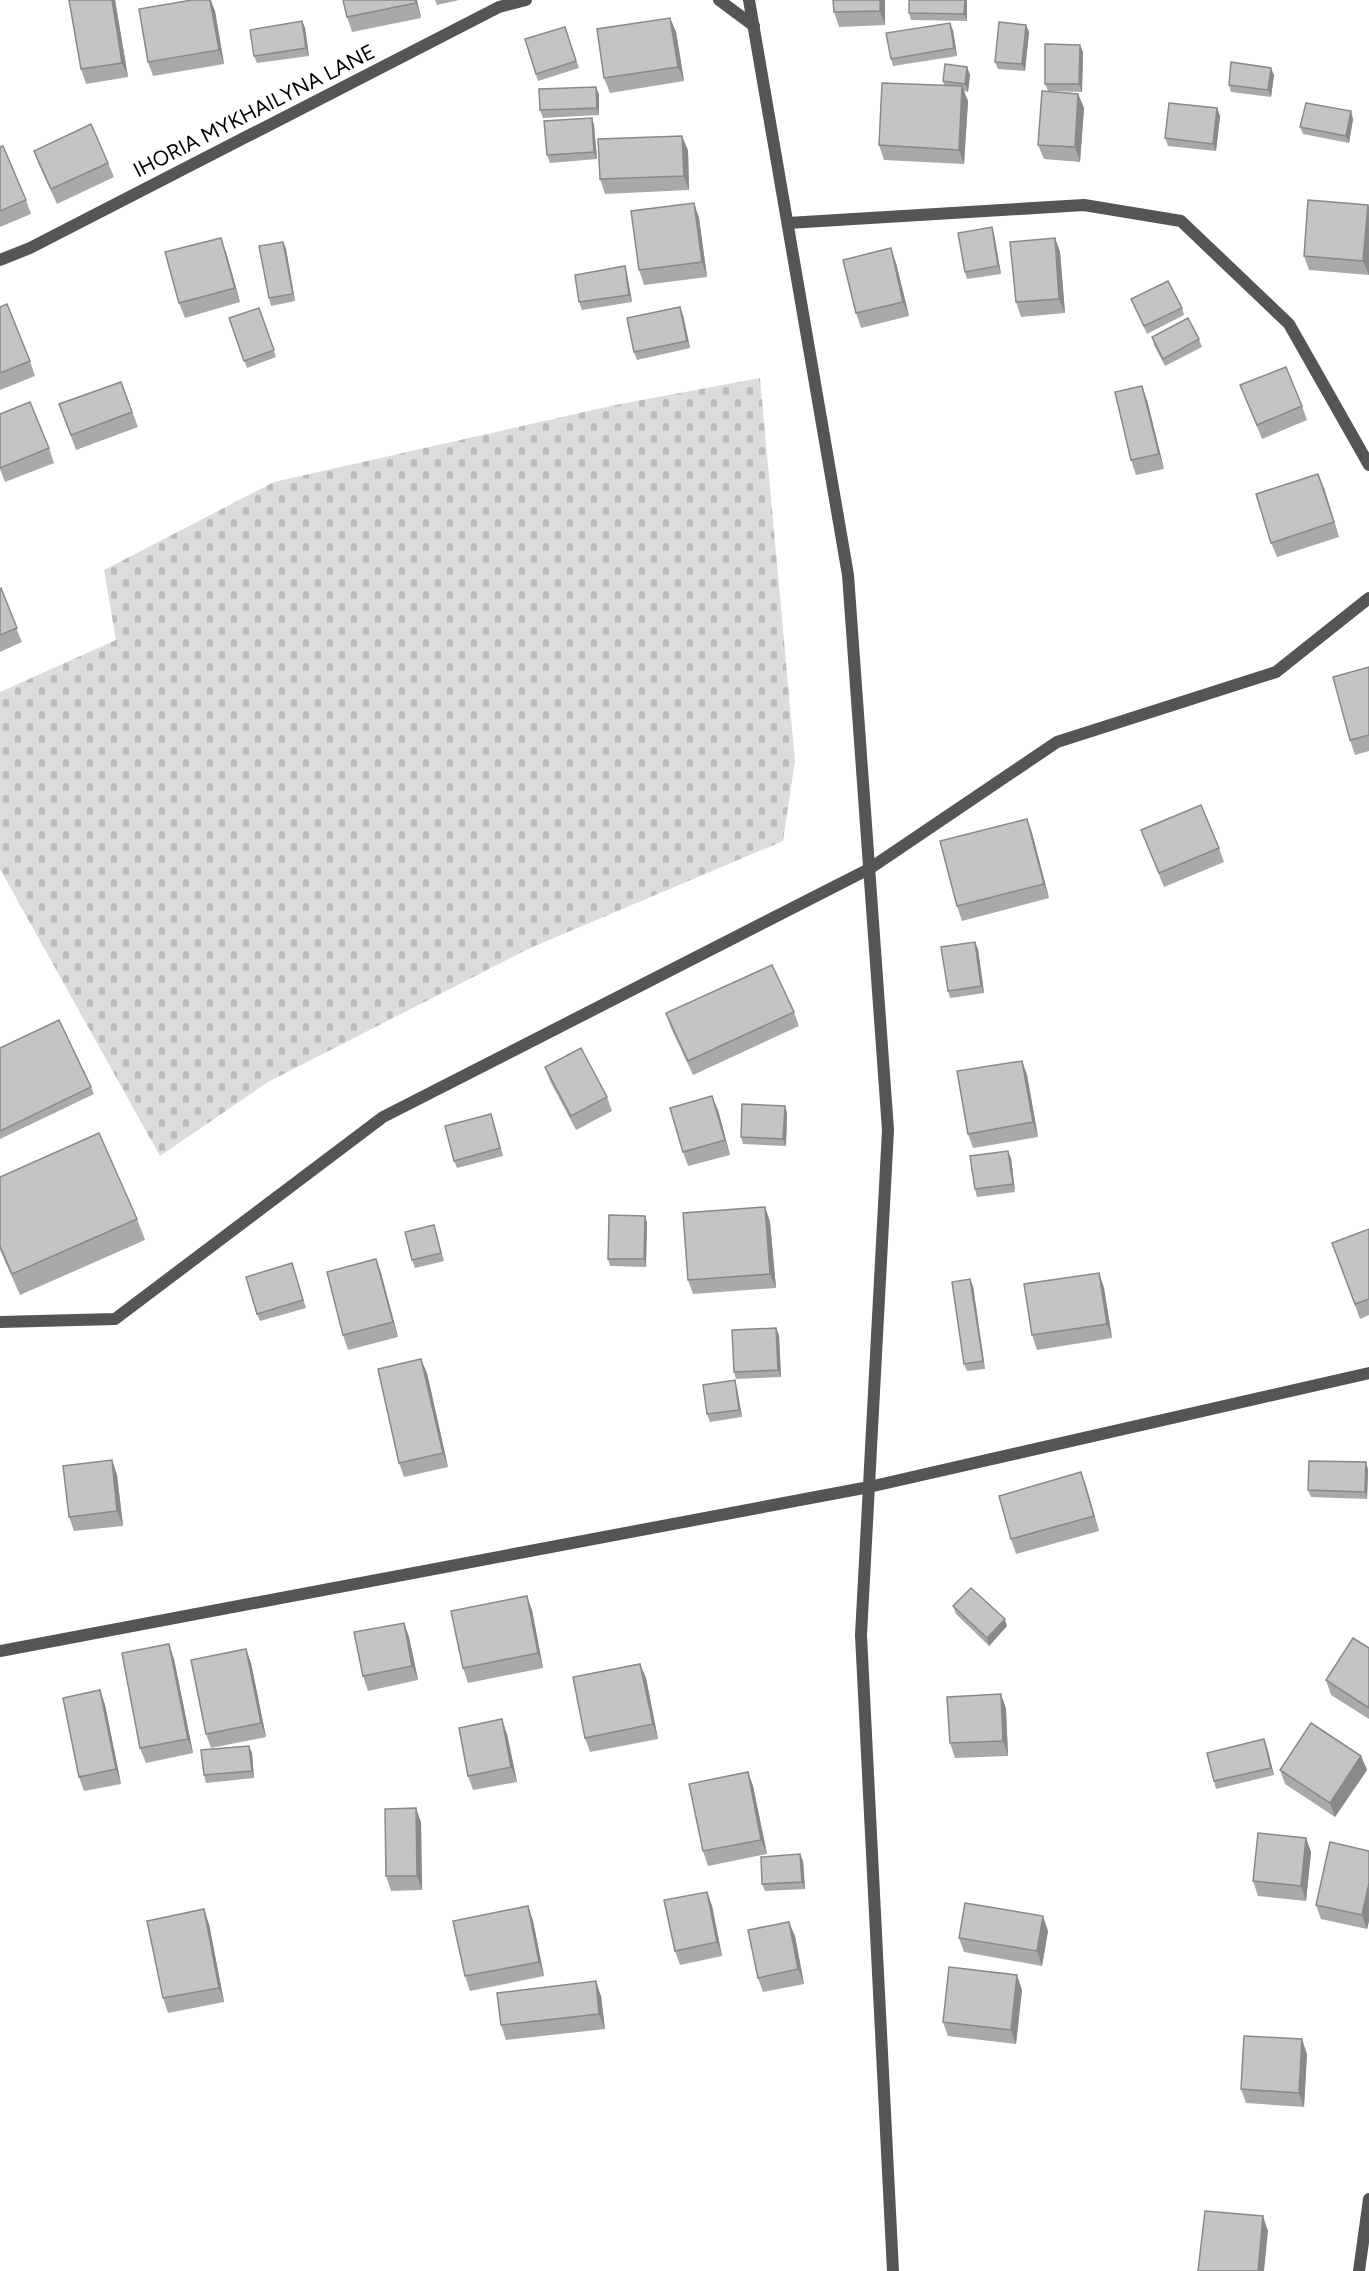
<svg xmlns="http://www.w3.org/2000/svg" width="1369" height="2271" font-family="Figtree,sans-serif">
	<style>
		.cemetery { fill: url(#cemetery-stones) }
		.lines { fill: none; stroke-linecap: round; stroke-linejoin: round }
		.street { stroke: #555; stroke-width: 12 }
		.wall { fill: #a9a9a9 }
		.shaded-wall { fill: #898989 }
		.building { fill: #c4c4c4; stroke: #898989; stroke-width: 1.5 }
		.labels { text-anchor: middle; stroke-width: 6; stroke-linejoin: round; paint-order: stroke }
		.street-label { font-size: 21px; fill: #000; stroke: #fff }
	</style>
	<defs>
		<pattern id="cemetery-stones" width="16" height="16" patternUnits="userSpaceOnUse" patternTransform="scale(1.5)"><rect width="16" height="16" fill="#dcdcdc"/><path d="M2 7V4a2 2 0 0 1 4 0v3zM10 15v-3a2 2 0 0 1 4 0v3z" fill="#bbb"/></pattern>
	</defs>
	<rect width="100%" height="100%" fill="#fff"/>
	<path class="cemetery" d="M760,378L795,761L783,841L528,949L268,1082L160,1156L0,869V692L116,640L104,570L274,482L615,405Z"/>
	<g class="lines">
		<g class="street">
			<path d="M719,0L754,26"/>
			<path d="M749,0L848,575L888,1130L861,1635L893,2271"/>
			<path d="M788,223L1084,205L1181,221L1289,324L1369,465"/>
			<path d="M0,260L30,248L499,7L526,0"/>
			<path d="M0,1322L115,1319L383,1117L869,869L1057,742L1276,672L1369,598"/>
			<path d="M0,1651L869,1487L1369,1373"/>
			<path d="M1359,2271L1369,2199"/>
		</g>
	</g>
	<g class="wall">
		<path d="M69,0H115L128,77L86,84L81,69Z"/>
		<path d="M192,0H211L215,11L224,64L153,76L148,62Z"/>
		<path d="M343,0H417L421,18L352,32L347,17Z"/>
		<path d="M435,0H459L437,5Z"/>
		<path d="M833,0H885V25L839,27L834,12Z"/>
		<path d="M967,0V21L911,20L909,13Z"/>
		<path d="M670,18L676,32L684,81L610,93L604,78Z"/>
		<path d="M302,21L305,28L309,56L257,63L254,56Z"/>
		<path d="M1026,25L1029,32L1025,71L998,69L995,62Z"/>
		<path d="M565,27L579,68L538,81L525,39Z"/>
		<path d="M953,30L957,56L893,66L891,59Z"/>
		<path d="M1083,52L1082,92L1048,91L1045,84Z"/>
		<path d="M967,67L970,75L968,92L964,91L968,101L964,164L884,160L879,145L944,85L943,81Z"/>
		<path d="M1274,75L1271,97L1231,92L1229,85Z"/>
		<path d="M599,94V115L543,118L540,110Z"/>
		<path d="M1078,94L1084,108L1080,162L1044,159L1038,145Z"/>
		<path d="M1217,108L1220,116L1216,151L1168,146L1165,138Z"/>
		<path d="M592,118L594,125L597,159L550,163L547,155Z"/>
		<path d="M1353,119L1349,143L1303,134L1300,127Z"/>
		<path d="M0,147L26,200L31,214L0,227Z"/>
		<path d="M688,150L689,190L605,194L600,179Z"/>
		<path d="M34,151L108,163L114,177L57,204L39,165Z"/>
		<path d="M694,203L699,218L707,277L644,285L639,270Z"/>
		<path d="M1368,205L1369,208V275L1309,270L1304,256Z"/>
		<path d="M994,234L1001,274L967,279L965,272Z"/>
		<path d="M1055,238L1060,252L1065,313L1021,317L1016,302Z"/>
		<path d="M283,242L286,249L295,301L271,306L269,298Z"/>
		<path d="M226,252L240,302L185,318L179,303Z"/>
		<path d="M896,263L909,316L861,328L856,313Z"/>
		<path d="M625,266L627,274L632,302L582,310L579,302Z"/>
		<path d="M1131,299L1182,308L1184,315L1147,334Z"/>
		<path d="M0,307L30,361L35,376L0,390Z"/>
		<path d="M259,308L276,357L247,368L229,318Z"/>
		<path d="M683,315L690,348L637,360L634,352Z"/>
		<path d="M1152,337L1199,339L1202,347L1165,366L1154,345Z"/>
		<path d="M121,382L138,427L76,450L59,404Z"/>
		<path d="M1240,385L1302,406L1307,420L1262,439Z"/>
		<path d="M1147,400L1164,469L1136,475L1131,460Z"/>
		<path d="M0,414L49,448L54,463L5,482L0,469Z"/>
		<path d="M1324,488L1339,537L1277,557L1271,543Z"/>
		<path d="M0,589L22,642L0,652Z"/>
		<path d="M1369,667V751L1355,755L1350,740Z"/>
		<path d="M1027,819L1032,833L1049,898L962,921L957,906Z"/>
		<path d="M1141,830L1219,848L1224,862L1164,887Z"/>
		<path d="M978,949L984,993L950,998L948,991Z"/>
		<path d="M794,1012L799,1026L693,1075L671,1028L666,1013Z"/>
		<path d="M0,1048L91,1087L94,1094L0,1139Z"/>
		<path d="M1022,1061L1027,1075L1038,1137L973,1148L968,1134Z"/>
		<path d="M545,1067L607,1097L612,1111L576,1130L550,1081Z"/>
		<path d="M785,1106L787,1113L786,1146L743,1144L741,1137Z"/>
		<path d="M718,1110L730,1155L688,1166L683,1152Z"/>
		<path d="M494,1122L503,1156L457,1168L454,1161Z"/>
		<path d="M1011,1158L1015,1192L977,1197L975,1189Z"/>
		<path d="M0,1177L137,1219L145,1240L20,1295L0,1250Z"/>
		<path d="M765,1207L770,1222L776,1288L693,1294L688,1280Z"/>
		<path d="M645,1216L647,1223L646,1267L610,1266L608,1259Z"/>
		<path d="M434,1225L444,1261L415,1268L412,1260Z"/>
		<path d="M1369,1229V1315L1360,1319L1332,1243Z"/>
		<path d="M376,1259L381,1273L398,1337L348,1350L343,1335Z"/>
		<path d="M292,1263L306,1308L260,1321L257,1314Z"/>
		<path d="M1099,1273L1104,1288L1112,1338L1037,1350L1032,1335Z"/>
		<path d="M973,1286L985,1369L967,1371L964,1364Z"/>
		<path d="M776,1328L779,1335L781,1377L736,1379L734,1372Z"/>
		<path d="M427,1373L448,1467L404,1477L399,1463Z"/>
		<path d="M737,1388L742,1417L710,1422L707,1414Z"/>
		<path d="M112,1460L117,1475L123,1526L74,1531L69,1517Z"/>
		<path d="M1366,1462L1368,1470L1367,1499L1311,1497L1308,1490Z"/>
		<path d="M1086,1486L1099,1531L1016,1554L1011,1539Z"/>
		<path d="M953,1606L1007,1626L989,1646L956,1614Z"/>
		<path d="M532,1610L543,1668L468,1683L463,1668Z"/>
		<path d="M404,1623L409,1637L418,1680L368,1691L363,1676Z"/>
		<path d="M1369,1648V1719L1331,1695L1326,1680Z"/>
		<path d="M246,1649L251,1663L266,1737L211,1748L206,1734Z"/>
		<path d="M174,1659L193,1753L146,1763L140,1748Z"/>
		<path d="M640,1664L646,1678L658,1739L590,1752L585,1738Z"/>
		<path d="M100,1690L105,1705L121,1784L84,1791L79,1777Z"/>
		<path d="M1001,1694L1006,1709L1008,1756L955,1758L950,1743Z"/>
		<path d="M507,1734L517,1782L473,1790L468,1776Z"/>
		<path d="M1264,1739L1274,1775L1216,1789L1214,1781Z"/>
		<path d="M252,1753L254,1778L206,1783L204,1775Z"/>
		<path d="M1361,1756L1367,1770L1335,1817L1285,1784L1280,1770Z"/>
		<path d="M748,1772L753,1786L767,1854L708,1866L703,1851Z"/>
		<path d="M421,1822L422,1890L391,1891L386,1876Z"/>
		<path d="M1306,1838L1311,1852L1306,1901L1258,1896L1253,1881Z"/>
		<path d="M1369,1851V1921L1367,1929L1321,1919L1316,1905Z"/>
		<path d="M800,1854L803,1861L805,1889L765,1891L762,1884Z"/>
		<path d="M707,1892L712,1906L722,1956L680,1965L675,1951Z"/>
		<path d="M528,1906L533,1921L544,1976L470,1991L465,1976Z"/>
		<path d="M209,1924L224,2002L168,2013L163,1998Z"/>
		<path d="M1048,1931L1042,1966L964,1952L959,1938Z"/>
		<path d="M795,1936L804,1984L763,1992L758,1978Z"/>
		<path d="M1022,1990L1016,2044L948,2036L943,2022Z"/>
		<path d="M601,1996L605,2029L506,2040L501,2025Z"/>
		<path d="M1307,2054L1304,2107L1246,2103L1241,2089Z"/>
	</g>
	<g class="shaded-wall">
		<path d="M112,0H115L128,77L122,63Z"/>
		<path d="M210,0L215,11L224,64L219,50Z"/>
		<path d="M415,0H417L421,18Z"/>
		<path d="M880,0H885V25L880,11Z"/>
		<path d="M965,0H967V21L964,14Z"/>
		<path d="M670,18L676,32L684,81L678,67Z"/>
		<path d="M302,21L305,28L309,56L306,48Z"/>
		<path d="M950,23L953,30L957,56L954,48Z"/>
		<path d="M1026,25L1029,32L1025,71L1022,64Z"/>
		<path d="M1080,45L1083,52L1082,92L1079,84Z"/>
		<path d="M967,67L970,75L968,92L965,84Z"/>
		<path d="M1271,68L1274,75L1271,97L1268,90Z"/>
		<path d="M962,86L968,101L964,164L959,150Z"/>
		<path d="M596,87L599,94V115L597,108Z"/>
		<path d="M1078,94L1084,108L1080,162L1075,147Z"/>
		<path d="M1217,108L1220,116L1216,151L1213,144Z"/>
		<path d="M1351,111L1353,119L1349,143L1346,136Z"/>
		<path d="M592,118L594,125L597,159L594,152Z"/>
		<path d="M682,136L688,150L689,190L684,176Z"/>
		<path d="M694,203L699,218L707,277L702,262Z"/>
		<path d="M1368,205L1369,208V275L1363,261Z"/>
		<path d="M992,227L994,234L1001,274L998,266Z"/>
		<path d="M221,238L226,252L240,302L235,288Z"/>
		<path d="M1055,238L1060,252L1065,313L1059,299Z"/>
		<path d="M283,242L286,249L295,301L293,294Z"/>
		<path d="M891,248L896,263L909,316L903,302Z"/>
		<path d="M625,266L627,274L632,302L629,295Z"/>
		<path d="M680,307L683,315L690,348L687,341Z"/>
		<path d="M1142,386L1147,400L1164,469L1159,454Z"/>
		<path d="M1318,474L1324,488L1339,537Z"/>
		<path d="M1027,819L1032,833L1049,898L1044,884Z"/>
		<path d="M975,942L978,949L984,993L981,986Z"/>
		<path d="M1022,1061L1027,1075L1038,1137L1033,1122Z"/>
		<path d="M712,1096L718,1110L730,1155L725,1140Z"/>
		<path d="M785,1106L787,1113L786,1146L783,1139Z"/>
		<path d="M1008,1151L1011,1158L1015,1192L1013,1184Z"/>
		<path d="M765,1207L770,1222L776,1288L770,1274Z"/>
		<path d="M645,1216L647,1223L646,1267L644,1259Z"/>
		<path d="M376,1259L381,1273L398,1337L393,1322Z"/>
		<path d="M1099,1273L1104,1288L1112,1338L1107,1324Z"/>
		<path d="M970,1279L973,1286L985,1369L983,1361Z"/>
		<path d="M776,1328L779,1335L781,1377L778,1370Z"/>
		<path d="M421,1359L427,1373L448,1467L443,1453Z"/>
		<path d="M735,1380L737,1388L742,1417L739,1410Z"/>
		<path d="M112,1460L117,1475L123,1526L117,1511Z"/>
		<path d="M1366,1462L1368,1470L1367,1499L1365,1492Z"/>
		<path d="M1081,1472L1086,1486L1099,1531L1094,1516Z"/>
		<path d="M527,1596L532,1610L543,1668L538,1653Z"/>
		<path d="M1005,1619L1007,1626L989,1646L987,1638Z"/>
		<path d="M404,1623L409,1637L418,1680L412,1666Z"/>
		<path d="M169,1644L174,1659L193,1753L188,1739Z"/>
		<path d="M246,1649L251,1663L266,1737L261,1723Z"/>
		<path d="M640,1664L646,1678L658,1739L653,1724Z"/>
		<path d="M100,1690L105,1705L121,1784L116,1769Z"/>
		<path d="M1001,1694L1006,1709L1008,1756L1003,1741Z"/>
		<path d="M502,1719L507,1734L517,1782L511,1767Z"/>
		<path d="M1264,1739L1267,1747L1274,1775L1271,1768Z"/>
		<path d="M249,1746L252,1753L254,1778L252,1771Z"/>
		<path d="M1361,1756L1367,1770L1335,1817L1330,1803Z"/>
		<path d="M748,1772L753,1786L767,1854L761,1840Z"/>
		<path d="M416,1808L421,1822L422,1890L417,1876Z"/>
		<path d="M1306,1838L1311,1852L1306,1901L1301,1886Z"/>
		<path d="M800,1854L803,1861L805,1889L802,1882Z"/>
		<path d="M1369,1883V1921L1367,1929L1362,1915Z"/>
		<path d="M707,1892L712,1906L722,1956L717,1942Z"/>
		<path d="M528,1906L533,1921L544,1976L539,1962Z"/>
		<path d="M204,1909L209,1924L224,2002L219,1988Z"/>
		<path d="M1043,1916L1048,1931L1042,1966L1037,1951Z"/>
		<path d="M789,1922L795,1936L804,1984L798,1969Z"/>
		<path d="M1017,1975L1022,1990L1016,2044L1011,2030Z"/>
		<path d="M596,1981L601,1996L605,2029L599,2014Z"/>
		<path d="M1302,2039L1307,2054L1304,2107L1299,2093Z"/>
		<path d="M1263,2216L1268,2231L1264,2271H1258Z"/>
	</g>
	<g class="building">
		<path d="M69,0H112L122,63L81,69Z"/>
		<path d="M192,0H210L219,50L148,62L139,9Z"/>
		<path d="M343,0H415L416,3L347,17Z"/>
		<path d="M833,0H880V11L834,12Z"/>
		<path d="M909,0H965L964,14L909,13Z"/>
		<path d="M670,18L678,67L604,78L597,29Z"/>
		<path d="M302,21L306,48L254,56L250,30Z"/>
		<path d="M999,22L1026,25L1022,64L995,62Z"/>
		<path d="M950,23L954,48L891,59L886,33Z"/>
		<path d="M565,27L576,61L536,74L525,39Z"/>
		<path d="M1045,44L1080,45L1079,84H1045Z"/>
		<path d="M1231,62L1271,68L1268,90L1229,85Z"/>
		<path d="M945,64L967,67L965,84L943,81Z"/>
		<path d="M882,83L962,86L959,150L879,145Z"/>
		<path d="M596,87L597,108L540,110L539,89Z"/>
		<path d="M1042,91L1078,94L1075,147L1038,145Z"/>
		<path d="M1169,103L1217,108L1213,144L1165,138Z"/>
		<path d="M1306,103L1351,111L1346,136L1300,127Z"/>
		<path d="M592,118L594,152L547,155L544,121Z"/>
		<path d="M91,124L108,163L51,189L34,151Z"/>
		<path d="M682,136L684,176L600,179L598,139Z"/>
		<path d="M3,146L26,200L0,211V147Z"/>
		<path d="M1308,200L1368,205L1363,261L1304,256Z"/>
		<path d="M694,203L702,262L639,270L631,211Z"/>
		<path d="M992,227L998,266L965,272L958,233Z"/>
		<path d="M221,238L235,288L179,303L165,252Z"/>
		<path d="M1055,238L1059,299L1016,302L1010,242Z"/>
		<path d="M283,242L293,294L269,298L259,246Z"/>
		<path d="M891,248L903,302L856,313L843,260Z"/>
		<path d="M625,266L629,295L579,302L575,275Z"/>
		<path d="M1168,281L1182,308L1144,326L1131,299Z"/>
		<path d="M7,304L30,361L0,373V307Z"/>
		<path d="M680,307L687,341L634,352L627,318Z"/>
		<path d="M259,308L274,350L244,361L229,318Z"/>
		<path d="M1188,318L1199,339L1163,359L1152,337Z"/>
		<path d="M1286,367L1302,406L1257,425L1240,385Z"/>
		<path d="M121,382L132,412L71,435L59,404Z"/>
		<path d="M1142,386L1159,454L1131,460L1115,392Z"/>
		<path d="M30,402L49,448L0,468V414Z"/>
		<path d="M1318,474L1334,522L1271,543L1256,494Z"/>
		<path d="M1,588L17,628L0,635V589Z"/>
		<path d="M1369,667V735L1350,740L1333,677Z"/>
		<path d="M1201,805L1219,848L1159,873L1141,830Z"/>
		<path d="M1027,819L1044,884L957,906L940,841Z"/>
		<path d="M975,942L981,986L948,991L941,947Z"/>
		<path d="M772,965L794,1012L688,1061L666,1013Z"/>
		<path d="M59,1020L91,1087L0,1131V1048Z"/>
		<path d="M581,1048L607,1097L571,1116L545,1067Z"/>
		<path d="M1022,1061L1033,1122L968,1134L957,1071Z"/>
		<path d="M712,1096L725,1140L683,1152L670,1108Z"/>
		<path d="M742,1104L785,1106L783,1139L741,1137Z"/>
		<path d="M491,1114L500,1148L454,1161L445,1126Z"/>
		<path d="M99,1133L137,1219L12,1274L0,1246V1177Z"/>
		<path d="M1008,1151L1013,1184L975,1189L970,1156Z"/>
		<path d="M765,1207L770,1274L688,1280L683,1213Z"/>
		<path d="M609,1215L645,1216L644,1259H608Z"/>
		<path d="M434,1225L441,1253L412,1260L405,1232Z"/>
		<path d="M1369,1229V1299L1355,1304L1332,1243Z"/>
		<path d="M376,1259L393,1322L343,1335L327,1272Z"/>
		<path d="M292,1263L303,1300L257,1314L246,1277Z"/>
		<path d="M1099,1273L1107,1324L1032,1335L1024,1284Z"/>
		<path d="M970,1279L983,1361L964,1364L952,1282Z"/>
		<path d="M776,1328L778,1370L734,1372L732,1330Z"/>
		<path d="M421,1359L443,1453L399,1463L378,1369Z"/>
		<path d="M735,1380L739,1410L707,1414L703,1385Z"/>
		<path d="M112,1460L117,1511L69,1517L63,1466Z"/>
		<path d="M1309,1461L1366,1462L1365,1492L1308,1490Z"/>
		<path d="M1081,1472L1094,1516L1011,1539L999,1496Z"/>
		<path d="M971,1588L1005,1619L987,1638L953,1606Z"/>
		<path d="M527,1596L538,1653L463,1668L451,1611Z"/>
		<path d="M404,1623L412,1666L363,1676L354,1632Z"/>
		<path d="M1353,1638L1369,1648V1708L1326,1680Z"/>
		<path d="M169,1644L188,1739L140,1748L122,1653Z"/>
		<path d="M246,1649L261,1723L206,1734L191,1660Z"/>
		<path d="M640,1664L653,1724L585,1738L573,1677Z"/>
		<path d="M100,1690L116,1769L79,1777L63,1698Z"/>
		<path d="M1001,1694L1003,1741L950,1743L947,1697Z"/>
		<path d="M502,1719L511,1767L468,1776L459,1728Z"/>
		<path d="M1311,1723L1361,1756L1330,1803L1280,1770Z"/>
		<path d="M1264,1739L1271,1768L1214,1781L1207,1753Z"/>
		<path d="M249,1746L252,1771L204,1775L201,1750Z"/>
		<path d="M748,1772L761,1840L703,1851L689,1784Z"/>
		<path d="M416,1808L417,1876H386L385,1809Z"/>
		<path d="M1258,1833L1306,1838L1301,1886L1253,1881Z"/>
		<path d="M1330,1842L1369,1851V1883L1362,1915L1316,1905Z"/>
		<path d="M800,1854L802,1882L762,1884L761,1857Z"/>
		<path d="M707,1892L717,1942L675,1951L664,1900Z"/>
		<path d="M965,1903L1043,1916L1037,1951L959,1938Z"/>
		<path d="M528,1906L539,1962L465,1976L453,1921Z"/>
		<path d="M204,1909L219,1988L163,1998L147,1921Z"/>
		<path d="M789,1922L798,1969L758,1978L748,1930Z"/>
		<path d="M949,1967L1017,1975L1011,2030L943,2022Z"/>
		<path d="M596,1981L599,2014L501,2025L497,1993Z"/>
		<path d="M1244,2036L1302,2039L1299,2093L1241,2089Z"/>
		<path d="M1205,2211L1263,2216L1258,2271H1198Z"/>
	</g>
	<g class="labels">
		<g class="street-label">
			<text transform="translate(254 111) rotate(-27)" y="7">IHORIA MYKHAILYNA LANE</text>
		</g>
	</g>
</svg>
